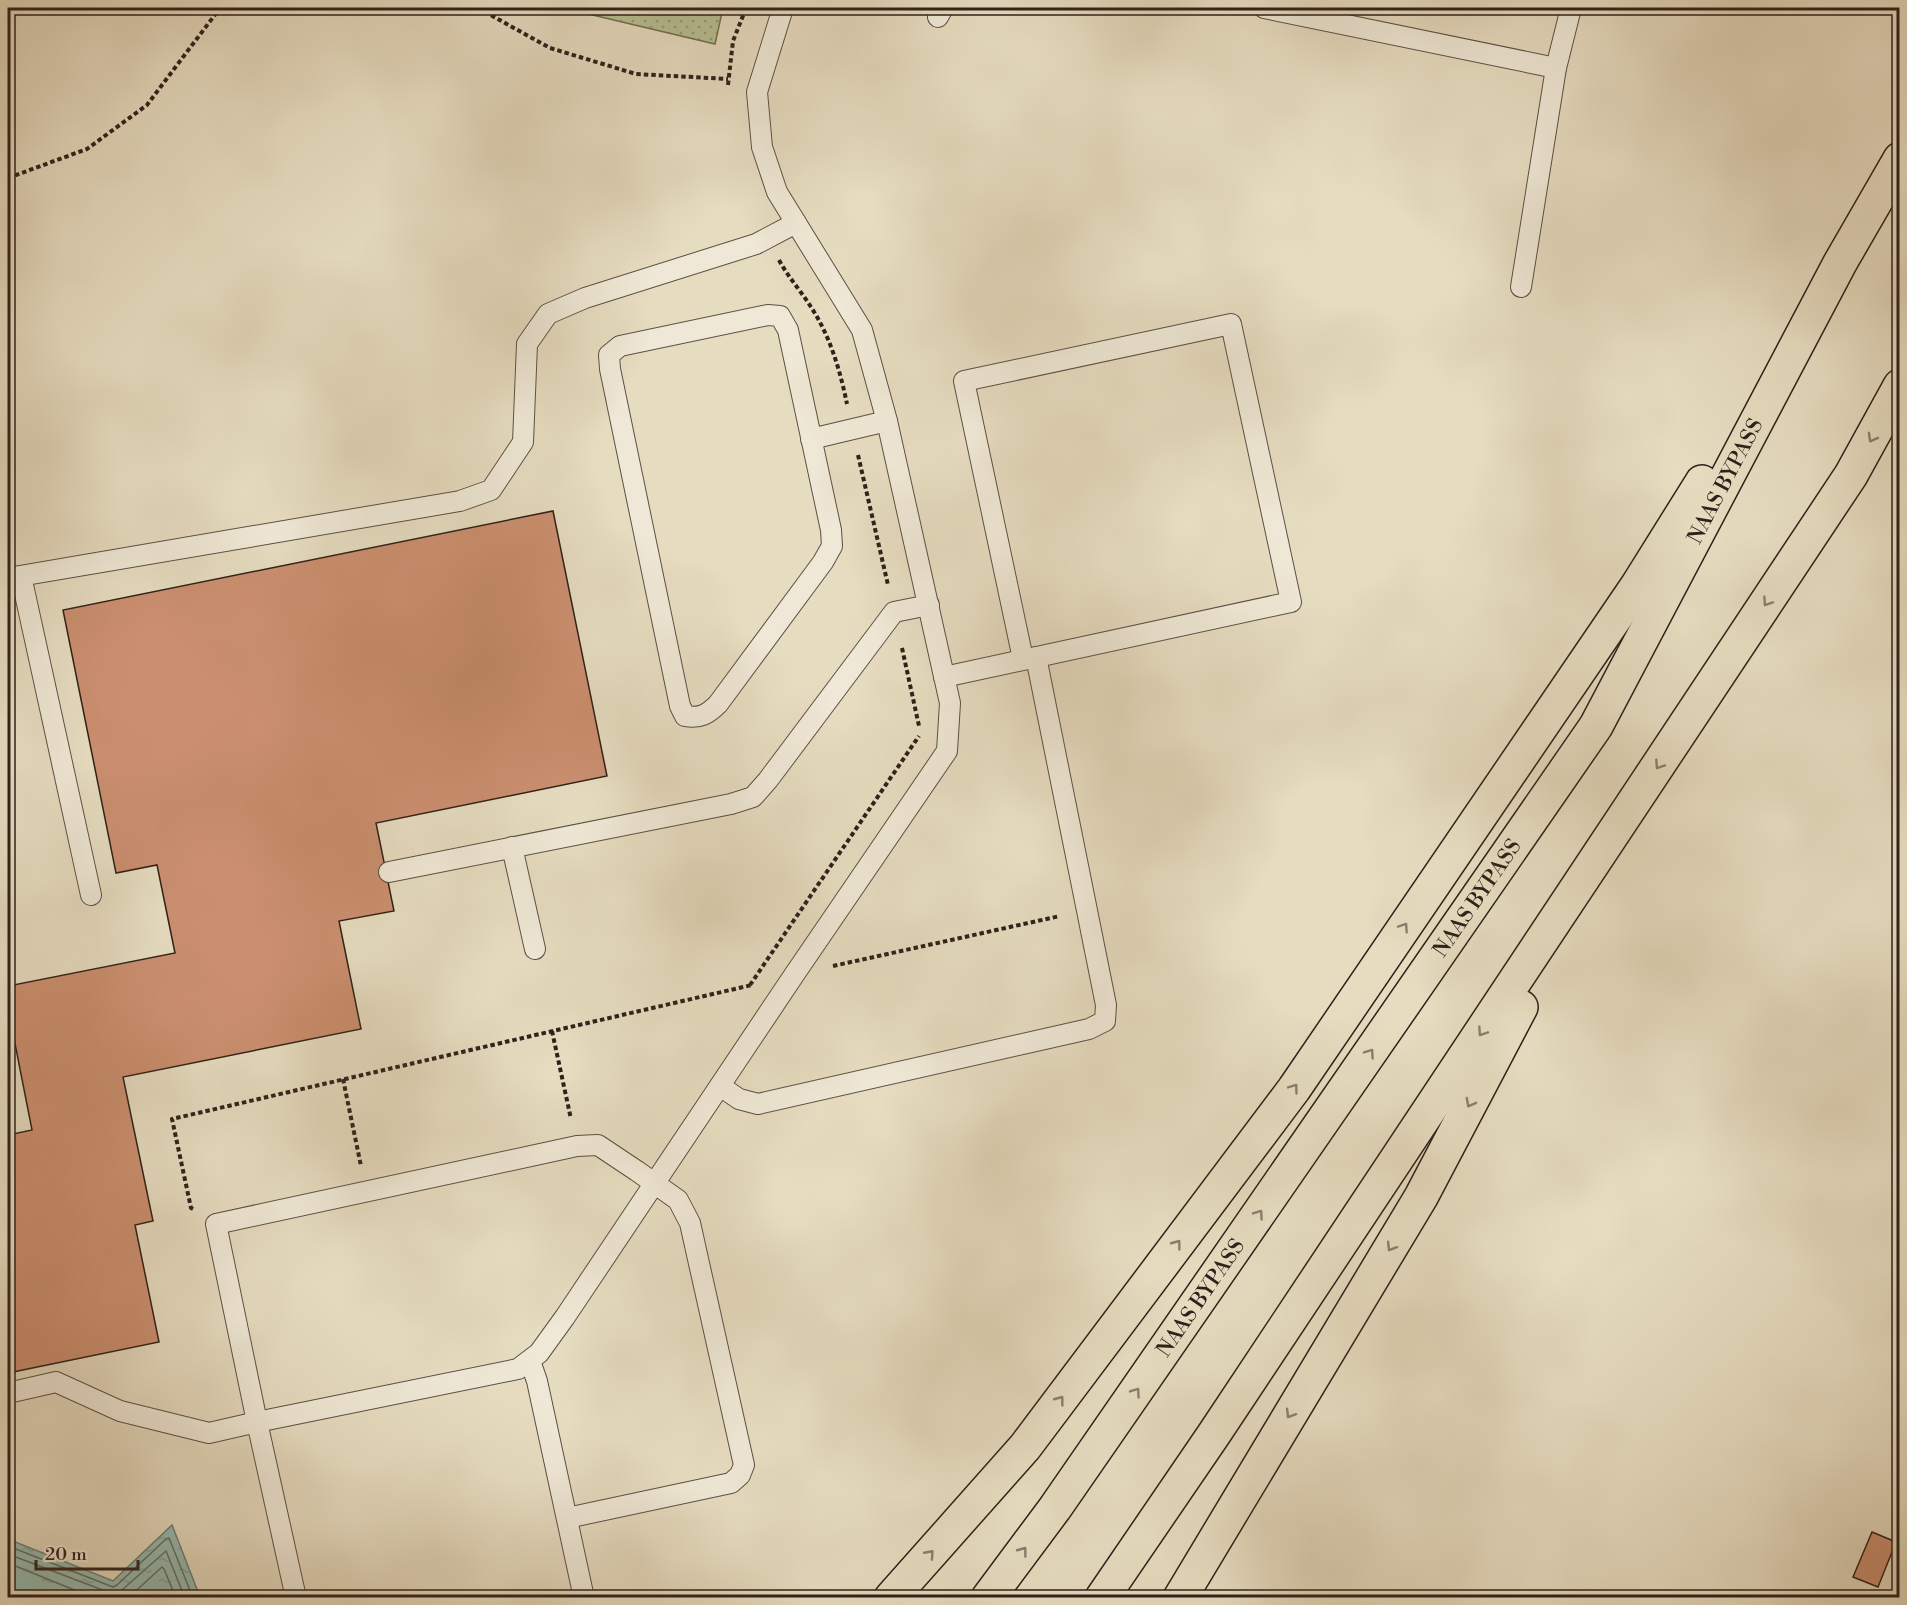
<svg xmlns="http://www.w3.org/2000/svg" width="1907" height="1605" font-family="'Libre Bodoni',serif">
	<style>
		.grass { fill: url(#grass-dots); stroke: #727056; stroke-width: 1.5 }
		.water { fill: url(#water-ripples); stroke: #6c7e76; stroke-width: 1.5 }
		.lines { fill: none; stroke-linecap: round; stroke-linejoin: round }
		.shore { stroke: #626e66; stroke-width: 1.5 }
		.building { fill: #cb8f6f; stroke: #2e211b; stroke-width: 1.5 }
		.lane-casing { stroke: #5c5044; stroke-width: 22 }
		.highway-casing { stroke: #2e211b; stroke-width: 36 }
		.path { stroke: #2e211b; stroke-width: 4; stroke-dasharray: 4.5 3; stroke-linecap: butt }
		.lane { stroke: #efe8d6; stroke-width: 20 }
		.highway { stroke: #e6dcc0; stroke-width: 33 }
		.oneway { stroke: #8a7e6e }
		.labels { text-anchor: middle; stroke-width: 5; stroke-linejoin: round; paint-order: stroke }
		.street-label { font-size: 21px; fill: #2e211b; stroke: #efe8d6 }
	</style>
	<defs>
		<pattern id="grass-dots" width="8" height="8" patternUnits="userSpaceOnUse" patternTransform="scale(1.5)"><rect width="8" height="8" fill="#b6c092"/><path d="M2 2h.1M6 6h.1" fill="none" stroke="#949c76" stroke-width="1.8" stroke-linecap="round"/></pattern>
		<pattern id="water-ripples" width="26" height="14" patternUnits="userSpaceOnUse" patternTransform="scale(1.5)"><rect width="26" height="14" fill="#96bcb2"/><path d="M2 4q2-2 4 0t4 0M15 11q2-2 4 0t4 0" fill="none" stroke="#82a198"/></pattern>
	</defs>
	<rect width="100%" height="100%" fill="#e6dcc0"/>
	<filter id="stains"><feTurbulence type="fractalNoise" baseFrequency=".00333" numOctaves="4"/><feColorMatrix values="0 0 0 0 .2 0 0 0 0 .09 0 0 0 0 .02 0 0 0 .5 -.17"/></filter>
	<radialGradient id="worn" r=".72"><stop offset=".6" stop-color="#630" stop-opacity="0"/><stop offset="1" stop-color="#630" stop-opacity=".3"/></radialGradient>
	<path class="grass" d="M563,8H723L715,44Z"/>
	<path class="water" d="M172,1525L200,1597H8V1539L113,1581Z"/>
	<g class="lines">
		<g class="shore">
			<path d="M8,1546L113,1587L117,1585L166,1539L169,1538L193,1598"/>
			<path d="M8,1554L113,1594L122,1590L166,1551L185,1598"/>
			<path d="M8,1563L94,1598"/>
			<path d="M128,1598L162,1567L164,1569L176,1598"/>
		</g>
	</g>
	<g class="building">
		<path d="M553,511L607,776L376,823L394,911L339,921L361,1029L123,1077L153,1221L135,1225L159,1342L8,1373V1251L14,1249L11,1237H8V1135L32,1130L8,1008V986L175,953L157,865L116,873L63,610Z"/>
		<path d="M1872,1532L1896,1542L1878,1587L1853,1577Z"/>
	</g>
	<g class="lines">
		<g class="lane-casing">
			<g id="lane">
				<path d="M1264,8L1556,68"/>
				<path d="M938,17L943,8"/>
				<path d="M1521,287L1556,68L1571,8"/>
				<path d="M768,315L780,316L788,330L831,530L832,546L823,562L718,704C708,714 700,719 685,716L680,706L610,369L609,355L620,346Z"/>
				<path d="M811,439L887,421"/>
				<path d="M21,576L91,895"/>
				<path d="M8,578L460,501L491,490L523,442L527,344L548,314L585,298L756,244L796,223"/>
				<path d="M944,677L1291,602L1231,324L964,381L1023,659"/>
				<path d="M512,847L535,949"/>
				<path d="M389,872L731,804L753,797L768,780L894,612L929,605"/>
				<path d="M720,1086L739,1099L758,1104L1089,1029L1105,1021L1106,1005L1036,657"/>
				<path d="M530,1361L537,1381L584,1598"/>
				<path d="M8,1393L56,1382L120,1411L209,1433L257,1422L296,1598"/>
				<path d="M567,1518L731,1483L740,1475L744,1465L690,1223L678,1200L637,1171L598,1145L577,1146L216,1224L257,1422L518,1369L539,1353L565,1317L794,975L947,751L950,703L887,421L862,330L777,192L762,147L757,92L783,8"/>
			</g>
		</g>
		<g class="highway-casing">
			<g id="highway">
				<path d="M891,1598L1025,1447L1294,1089L1637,586L1702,482"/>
				<path id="s1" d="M988,1598L1055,1508L1596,726L1840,263L1900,159"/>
				<path d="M1102,1598L1214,1434L1851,475L1900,386"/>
				<path d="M1180,1598L1421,1197L1521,1007"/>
			</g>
		</g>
		<g class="path">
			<path d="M478,8L550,48L636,74L728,79"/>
			<path d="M728,85L733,41L746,8"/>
			<path d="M8,178L87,149L147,105L220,8"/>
			<path d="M779,260C788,277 801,291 811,307C830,336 840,370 847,404"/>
			<path d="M858,455L888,585"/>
			<path d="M902,648L919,726"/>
			<path d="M833,966L1060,916"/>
			<path d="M750,985L919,736"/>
			<path d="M552,1031L571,1119"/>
			<path d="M343,1079L361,1166"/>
			<path d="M193,1209L191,1208L172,1119L752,985"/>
		</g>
		<use href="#lane" class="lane"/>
		<use href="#highway" class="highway"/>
	</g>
	<defs><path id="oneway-chevron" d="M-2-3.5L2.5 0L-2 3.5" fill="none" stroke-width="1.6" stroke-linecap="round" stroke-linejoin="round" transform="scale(1.5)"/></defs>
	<g class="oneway">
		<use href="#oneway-chevron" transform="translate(1872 438) rotate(119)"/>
		<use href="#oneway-chevron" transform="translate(1767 602) rotate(124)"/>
		<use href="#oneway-chevron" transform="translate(1659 765) rotate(124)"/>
		<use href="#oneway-chevron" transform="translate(1404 927) rotate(-56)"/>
		<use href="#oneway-chevron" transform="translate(1482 1032) rotate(124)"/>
		<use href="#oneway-chevron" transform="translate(1370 1053) rotate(-55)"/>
		<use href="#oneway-chevron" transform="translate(1294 1088) rotate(-54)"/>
		<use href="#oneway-chevron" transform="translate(1470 1103) rotate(118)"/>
		<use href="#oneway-chevron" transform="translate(1259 1214) rotate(-55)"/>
		<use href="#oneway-chevron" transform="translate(1177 1244) rotate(-53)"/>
		<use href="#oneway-chevron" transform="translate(1391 1247) rotate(121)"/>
		<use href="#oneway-chevron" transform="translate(1136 1392) rotate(-55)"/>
		<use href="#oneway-chevron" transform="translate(1060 1400) rotate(-53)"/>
		<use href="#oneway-chevron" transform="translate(1290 1414) rotate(121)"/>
		<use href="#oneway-chevron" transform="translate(1023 1551) rotate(-53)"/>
		<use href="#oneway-chevron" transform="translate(930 1554) rotate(-48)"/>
	</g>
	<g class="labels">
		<g class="street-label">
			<text dy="7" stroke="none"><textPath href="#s1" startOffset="1340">NAAS BYPASS</textPath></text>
			<text dy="7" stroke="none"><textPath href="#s1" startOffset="854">NAAS BYPASS</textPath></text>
			<text dy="7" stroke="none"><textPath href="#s1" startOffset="368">NAAS BYPASS</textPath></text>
		</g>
	</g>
	<rect width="1907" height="1605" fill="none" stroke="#e6dcc0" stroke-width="30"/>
	<rect x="9" y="9" width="1889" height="1587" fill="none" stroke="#2e211b" stroke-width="3"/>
	<rect x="15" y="15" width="1877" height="1575" fill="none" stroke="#2e211b" stroke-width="1.5"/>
	<path d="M36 1560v9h102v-9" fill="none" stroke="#2e211b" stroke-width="3"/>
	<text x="45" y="1560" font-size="18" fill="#2e211b" stroke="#efe8d6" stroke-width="4.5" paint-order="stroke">20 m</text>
	<rect width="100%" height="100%" filter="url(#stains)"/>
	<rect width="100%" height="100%" fill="url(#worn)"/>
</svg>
